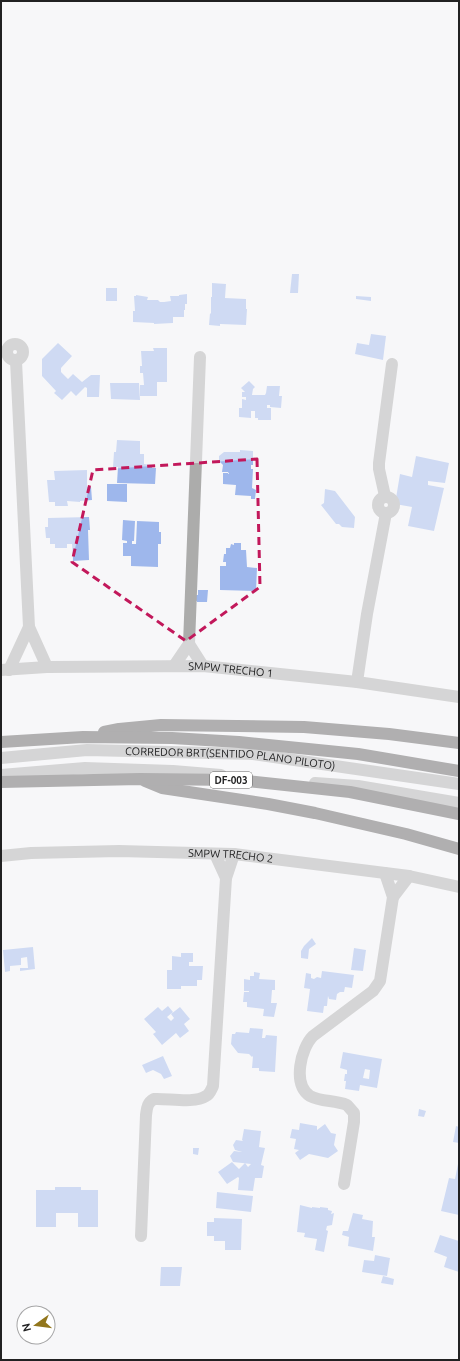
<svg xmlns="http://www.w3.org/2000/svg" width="460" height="1361" font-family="Ubuntu,sans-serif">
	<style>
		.building { fill: #9eb7ec; fill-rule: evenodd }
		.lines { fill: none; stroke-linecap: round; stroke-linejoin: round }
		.minor { stroke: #acacab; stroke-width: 12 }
		.highway { stroke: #595757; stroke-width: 12 }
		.marked { fill: none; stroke: #c2185b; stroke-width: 3; stroke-dasharray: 8 5; stroke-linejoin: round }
		.labels { text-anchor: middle; stroke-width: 3.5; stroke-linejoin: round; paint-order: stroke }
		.shield { fill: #fff; stroke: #646464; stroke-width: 1 }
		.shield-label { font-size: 10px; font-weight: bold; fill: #212122 }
		.street-label { font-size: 11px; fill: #212122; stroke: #fff }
	</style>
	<rect width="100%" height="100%" fill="#f7f7f9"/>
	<g class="building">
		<path d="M292,274H299L298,293H290Z"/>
		<path d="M212,283L226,284L225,298L246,299V309H247L246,325L220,324V326L209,325L210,313L211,314V297H212Z"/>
		<rect x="106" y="288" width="11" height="13"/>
		<path d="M187,294V304H185V310H184V317H173V323L154,324V323L133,322V311H135L134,296H136V295L148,297L147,300H158L160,302H164L171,301L170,296H179V295Z"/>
		<path d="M356,296L371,297V301L356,299Z"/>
		<path d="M371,334L386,336L383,360L355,354L357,343L369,345Z"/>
		<path d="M58,343L72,356L61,368V372L68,379L73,374L82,382L91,375H100L99,397H87V388L85,387L76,396L71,391L62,400L54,393L56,391L42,376V359Z"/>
		<path d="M153,348H167V382H157V396H140V385H144L143,373H140V366H142L141,351H154Z"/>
		<path d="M249,381L255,387L253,389L252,395H265L266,393L267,386H280L279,396H282L281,408L270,407V405H267V408H271V420H258V418H255V411H251V418L239,417V408H242V399L246,400V397H242V392H245L241,388Z"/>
		<path d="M110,383H139L140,400L111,399Z"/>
		<path d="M117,440L140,441V454H144V464L152,465V468H156L155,484L117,483L118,467H113L114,452H116Z"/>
		<path d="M240,450L253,451V465H251V469H253L252,488L256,490L255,499H251V496L235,495L236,485L223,484V473H228V474H229L228,472H222L223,465L219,461V456L224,452H240Z"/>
		<path d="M416,456L449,463L445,483L428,481V485L444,488L434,531L408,526L412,507L395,504L400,474L412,477Z"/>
		<path d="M87,470V487H91L92,500L80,501V502L67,501L68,506H55V502H49L47,480H55L54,471Z"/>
		<path d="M107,484H127V502L107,501Z"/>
		<path d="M325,489L335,491L355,517L354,528L342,527L339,524H336L321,505L324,503Z"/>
		<path d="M89,517L90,530H88L89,560L73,561L72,544H67V548H55V544H50V538H46L45,527H48V518Z"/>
		<path d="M123,520L135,521L134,541H132V544H136L137,521L159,522V532H161V544H158V567L131,566V556H123V543H127V541L122,540Z"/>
		<path d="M234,543H241V550H246L247,567L257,568L256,591L220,590V566H226V562H223L224,554H226V548H230L231,544L234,545Z"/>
		<path d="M198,590H208L207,602H197V601H188V595H198Z"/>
		<path d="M312,938L316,944L309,949L308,959L301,958V951L304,946Z"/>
		<path d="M33,947L35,969L20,971V968H28L27,957L21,958V965L10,966V971L5,972L3,950Z"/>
		<path d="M354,948L366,950L363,971L351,970Z"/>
		<path d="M181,953H193V962H189V966H203L202,980H197V986H181V989H167V970H172V956L181,957Z"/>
		<path d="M322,971L354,975L352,988L345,987L344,992H340L337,994L336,1000L329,999L328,996L327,1006H324L323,1013L307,1011L310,989L304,988L306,973L311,974V978L314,979L317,977L321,978Z"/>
		<path d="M254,972L260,973L259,979L275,980V990H272L271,1003H277L274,1017L263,1016L264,1009L247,1007V1002H243L244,992H249V991H244V979L250,980V976H254Z"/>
		<path d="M168,1006L173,1012L167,1017L171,1021L174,1018L171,1014L180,1007L190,1019L184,1024L189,1031L180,1038L176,1033L162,1045L153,1034L156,1032L144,1019L158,1007L162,1011Z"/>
		<path d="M250,1028L263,1029L262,1038H265L266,1035L277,1036L275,1072L259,1071V1068H252L253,1056L252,1057L249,1054L238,1053L231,1044L232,1034H235L236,1032L249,1033Z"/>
		<path d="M343,1052L382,1059L377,1088L360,1085L359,1091L345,1089L346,1081H344L345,1074H347V1070L340,1068ZM365,1069L370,1070L369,1079L363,1078Z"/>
		<path d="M163,1056L172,1076L164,1079L161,1074L153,1070L146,1073L142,1065Z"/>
		<path d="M419,1109L426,1111L424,1117L418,1116Z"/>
		<path d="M300,1123L317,1126V1130L325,1124L331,1133L336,1134L334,1145L338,1151L328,1158L309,1154L300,1160L295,1153L299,1150L294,1149L296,1139L290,1138L292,1129L299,1130Z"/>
		<path d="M456,1126L459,1127V1143L453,1142Z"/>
		<path d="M244,1129L261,1131L259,1147L265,1148L261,1165L264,1166L262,1178H255L253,1191L238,1190L239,1178L238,1177L227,1184L218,1172L232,1162L239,1169L245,1163L248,1167L251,1164L233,1162L230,1156L234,1151L242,1152L235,1150L233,1145L236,1140L243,1141L242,1140Z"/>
		<path d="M193,1148H199L198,1155L193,1154Z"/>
		<path d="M458,1164H459V1215L441,1211L449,1178L455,1179Z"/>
		<path d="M55,1187H81V1190H98V1227H78V1213H56V1227H36V1190H55Z"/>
		<path d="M217,1192L253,1196L251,1212L216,1208Z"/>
		<path d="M300,1205L312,1208V1207L320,1208V1207L328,1208V1210L332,1211L331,1214L334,1213L332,1225L327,1226L326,1230L328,1231L324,1252L315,1250L317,1239L304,1237L305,1233L297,1232Z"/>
		<path d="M353,1213L363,1215L362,1219L373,1221L372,1237H375L373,1251L348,1246L349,1237L342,1235L343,1231H348Z"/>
		<path d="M214,1218L242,1219L241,1250H225V1241H214V1236H207V1222H214Z"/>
		<path d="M440,1235L459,1241V1272L444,1267L447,1257L434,1252Z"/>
		<path d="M375,1255L390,1258L387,1276L362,1272L364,1260L374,1261Z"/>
		<path d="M161,1267H182L180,1286H160Z"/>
		<path d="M383,1276L394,1279L393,1285L381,1283Z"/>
	</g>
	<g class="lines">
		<g class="minor">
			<circle cx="15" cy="352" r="8"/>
			<path d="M16,361L29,627L47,667"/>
			<path d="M385,496L379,469V463L392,364"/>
			<circle cx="386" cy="505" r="8"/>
			<path d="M189,644L203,666"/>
			<path d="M174,666L189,644L200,357"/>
			<path id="s1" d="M1,670L47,667L203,666L357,682L459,697"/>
			<path d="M9,670L29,627"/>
			<path d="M357,682L367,614L386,513"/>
			<path id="s2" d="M1,758L87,750L253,754L459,784"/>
			<path d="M1,775L85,768L173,771L221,775"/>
			<path d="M315,783L358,786L459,803"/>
			<path d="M215,854L226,878"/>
			<path id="s3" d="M1,856L31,853L119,851L234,854L409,876L459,887"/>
			<path d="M393,897L409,876"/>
			<path d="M344,1184L354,1122V1113L347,1105C335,1100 321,1102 310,1096C292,1084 301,1048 313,1036L373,991L380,981L393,897L385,873"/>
			<path d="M141,1236L146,1115C147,1108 147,1103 154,1099C168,1098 194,1104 206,1096C210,1094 211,1090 213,1086L226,878L234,854"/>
		</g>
		<g class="highway">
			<path d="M104,732L119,729L161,725L304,727L389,734L459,743"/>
			<path d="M1,742L83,737L172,738L239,742L358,754L459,771"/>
			<path d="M145,781L162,788L268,804L315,813L406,834L459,849"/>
			<path d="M1,782L140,779L238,780L350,792L459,814"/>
		</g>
	</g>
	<path d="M0 0H460V1361H0ZM257,459L260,587L186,641L72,562L93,470Z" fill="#f7f7f9" fill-opacity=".55" fill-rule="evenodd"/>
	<path class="marked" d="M257,459L260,587L186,641L72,562L93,470Z"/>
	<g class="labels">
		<rect class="shield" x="210" y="772" width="42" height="16" rx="3"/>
		<g class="shield-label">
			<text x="231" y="784">DF-003</text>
		</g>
		<g class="street-label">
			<text dy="4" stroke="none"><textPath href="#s1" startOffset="230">SMPW TRECHO 1</textPath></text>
			<text dy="4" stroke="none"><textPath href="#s2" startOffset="230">CORREDOR BRT(SENTIDO PLANO PILOTO)</textPath></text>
			<text dy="4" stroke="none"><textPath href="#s3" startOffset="230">SMPW TRECHO 2</textPath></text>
		</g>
	</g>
	<rect width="460" height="1361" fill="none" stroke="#212122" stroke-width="4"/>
	<g transform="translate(36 1325) rotate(256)"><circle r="19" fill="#ffffff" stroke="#a6a6a7"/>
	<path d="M0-3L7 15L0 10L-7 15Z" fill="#92761c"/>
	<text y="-6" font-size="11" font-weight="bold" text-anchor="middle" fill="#212122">N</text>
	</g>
</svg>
